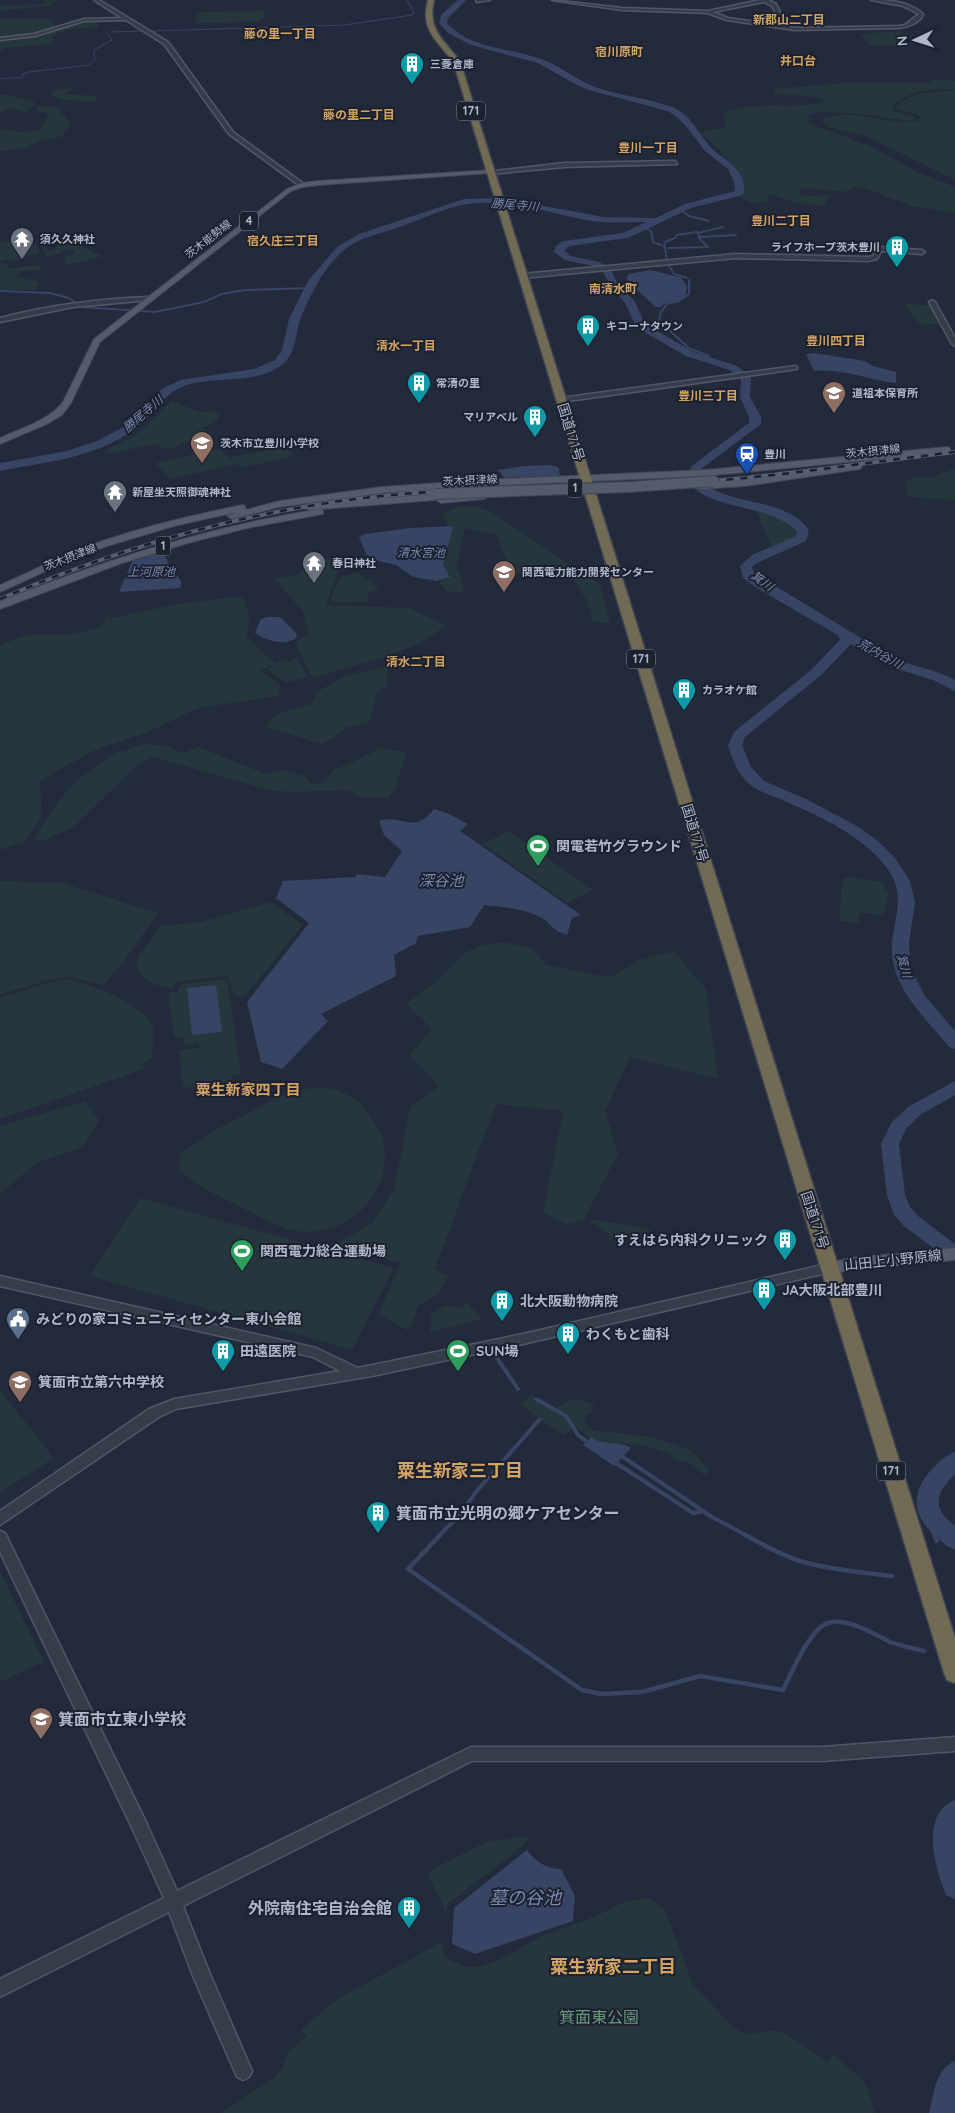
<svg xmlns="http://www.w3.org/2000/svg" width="955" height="2113" font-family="Quicksand,'Noto Sans JP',sans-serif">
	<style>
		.green { fill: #25363c }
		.water { fill: #384464 }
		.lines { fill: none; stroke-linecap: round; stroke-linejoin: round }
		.stream-far3 { stroke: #384464; stroke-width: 1 }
		.stream-far2 { stroke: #384464; stroke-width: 2 }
		.stream-far1 { stroke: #384464; stroke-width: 4 }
		.stream { stroke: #384464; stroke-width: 4.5 }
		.river { fill: #384464; fill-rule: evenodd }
		.minor-casing { stroke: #525766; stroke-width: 3 }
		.major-casing { stroke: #404554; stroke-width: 2 }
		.highway-casing { stroke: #3f4453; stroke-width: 3 }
		.minor { fill: #373c4b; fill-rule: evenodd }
		.major { fill: #555b6b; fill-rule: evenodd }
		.highway { fill: #716a54; fill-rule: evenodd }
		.rail-casing { stroke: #595f72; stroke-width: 4 }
		.rail { stroke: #1c2130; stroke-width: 2.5; stroke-dasharray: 7; stroke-linecap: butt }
		.major-bridge-casing { stroke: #404554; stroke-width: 12; stroke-linecap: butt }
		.major-bridge { stroke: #555b6b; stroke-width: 10 }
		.labels { text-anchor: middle; stroke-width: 4; stroke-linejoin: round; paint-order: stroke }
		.far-poi-label { font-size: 11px; font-weight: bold; fill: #b2b7c7; stroke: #1c2130; text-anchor: start }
		.far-street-label { font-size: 11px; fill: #b2b7c7; stroke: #1c2130 }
		.far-neighbourhood-label { font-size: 12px; font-weight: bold; fill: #d2a362; stroke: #1c2130 }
		.shield { fill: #1c2130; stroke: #858a9a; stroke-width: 1 }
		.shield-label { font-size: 12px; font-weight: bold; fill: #b2b7c7 }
		.far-water-label { font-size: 12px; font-style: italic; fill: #7a89ae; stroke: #1c2130 }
		.street-label { font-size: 14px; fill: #b2b7c7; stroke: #1c2130 }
		.poi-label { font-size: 14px; font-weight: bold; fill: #b2b7c7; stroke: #1c2130; text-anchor: start }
		.water-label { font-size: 15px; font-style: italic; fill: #7a89ae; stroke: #1c2130 }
		.neighbourhood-label { font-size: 15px; font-weight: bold; fill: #d2a362; stroke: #1c2130 }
		.near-poi-label { font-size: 16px; font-weight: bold; fill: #b2b7c7; stroke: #1c2130; text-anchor: start }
		.near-park-label { font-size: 16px; fill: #69977b; stroke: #1c2130 }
		.near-neighbourhood-label { font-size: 18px; font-weight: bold; fill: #d2a362; stroke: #1c2130 }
		.near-water-label { font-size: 18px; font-style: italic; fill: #7a89ae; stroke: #1c2130 }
	</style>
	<rect width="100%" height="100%" fill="#232a3b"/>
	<g class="green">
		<path d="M47,0L58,1L49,6L0,11V6L40,4L45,3Z"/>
		<path d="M264,11L265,18H261V22L195,23L197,12Z"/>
		<path d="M0,18H42L53,20L51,23L57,26L36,33L0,38Z"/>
		<path d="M98,20V27L69,30L55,34L51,44L4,48L0,52V40C34,38 65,22 98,20Z"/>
		<path d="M901,31L913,45L870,46L861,35L879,32Z"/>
		<path d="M929,79L951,80L949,81H955V89C935,90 905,89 892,108L895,111L916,117L914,121C879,119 844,108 809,114L808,123L868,145L920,173L955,187V213L912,206L864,188L855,187L844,192L807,188L798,190L803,196L834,195L825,201L827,204C811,208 785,200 770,194L767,196L770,201C758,203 750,205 741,197L744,187C734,164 719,150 701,133L706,130L724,128L726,123L723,113C755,99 792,111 824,102L821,98L774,93L773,89L845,83H932Z"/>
		<path d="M68,88L77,90L66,91V94L96,96L95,102L63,100L51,95L52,91Z"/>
		<path d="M955,90V180L863,135L832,128L825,124L823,119C845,110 864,117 886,120C896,122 907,122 917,122L921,118L918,115L895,108C910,91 933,92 955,90Z"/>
		<path d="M0,95H9L35,102L26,113L11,108L0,112Z"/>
		<path d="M37,106L59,107L60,113L64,114L71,125L61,137L39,141L26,148L0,151V129L20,132L41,130L48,114L36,111Z"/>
		<path d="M33,239L39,252L18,261L4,260L0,262V242Z"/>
		<path d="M59,244L80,246L104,256C89,259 79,264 64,264L66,262L63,257L74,254V250L63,251L62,253L46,257L41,246H45L47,250L57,249L55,245Z"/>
		<path d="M0,263L8,264V268C22,268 26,264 41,266L39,271H21L16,276L38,282L39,284L34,290H0Z"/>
		<path d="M905,304L930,305L940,324L921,325L912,316Z"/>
		<path d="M172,401L200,412L211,411L220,414L218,420L202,429L214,434L196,438L168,450L155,444L108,454L106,450L137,434Z"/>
		<path d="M284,446L295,456L242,468L237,464L170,479L155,463L220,449L229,458Z"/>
		<path d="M955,469V500L908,497L905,491L907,486L904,485L906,481L912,478H934L939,474Z"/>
		<path d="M459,506H476L490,511L601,585L610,623L593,622L587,601L570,574L511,573L497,535L465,529L456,568L461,576L463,592L449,593L439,583L443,576L440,565L448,526L443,514Z"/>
		<path d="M755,509L791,522L795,526L799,538L772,548Z"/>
		<path d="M322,559L345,560L362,565L338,572L326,605L409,608L446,626L418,644L384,657L312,678L295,642L309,633L303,612L275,579L300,574L310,561Z"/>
		<path d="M358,572L366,581H372L379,590L369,592L368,602H330L333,592L341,577Z"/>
		<path d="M243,596L250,618L246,637L275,663L261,671L280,685L278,696L199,708L143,734L93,751L40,781L42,815L25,842L0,850V645L27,635H69L96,629L105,623V616L113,618L177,604Z"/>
		<path d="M297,658L308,677L285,683L268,669L280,660L285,659L287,662Z"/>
		<path d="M389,666L386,686L377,692L369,723L346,727L335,737L321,744L266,727L276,714L312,704L317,692L342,677Z"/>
		<path d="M143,744L168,746L182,753L199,747L266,774L280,770L303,775L312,784L323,783L334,769L353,763L379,748L406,752L396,788L388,798L359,797L349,790L294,792L272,791L154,757L139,763L74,827L43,841L34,839L58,801L76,781L115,753Z"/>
		<path d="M509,831L593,890L567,903L483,844Z"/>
		<path d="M846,877L884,882V887L889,893L884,915L859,913L858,923L839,921L842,879Z"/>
		<path d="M0,881L63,883L158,913L122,964L103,985L70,977L45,981L0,995Z"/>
		<path d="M270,902L303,925L245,996L234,995L228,975L177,982L172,988C152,984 146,985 136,966L139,955L161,926L200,922Z"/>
		<path d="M504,942L533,949L546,965L611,977L640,959L674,952L706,989L718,1079L630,1057L605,1111L618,1153L584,1220L565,1224L543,1212L563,1111L496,1104L435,1269L448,1276L439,1293L419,1305L409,1331L378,1314L401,1263L334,1245L372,1223L394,1189L410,1107L439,1086L409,1056L432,1029L406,1004L438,980L464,953L483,945Z"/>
		<path d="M66,979C86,981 148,1006 153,1028C155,1037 152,1050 151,1059L142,1064L145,1069L0,1119V998L50,982Z"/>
		<path d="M227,979L241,1074L232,1075L233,1083L183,1088L179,1050L199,1048V1043L184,1045L183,1037L174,1038L168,993L178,992V987L183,984Z"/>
		<path d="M311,1088C321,1088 332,1088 341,1092C353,1096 364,1106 370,1116C377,1125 383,1135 384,1147C391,1192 352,1232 308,1232C285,1232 264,1219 244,1209C221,1198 198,1186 179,1170L180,1154L219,1128L286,1093Z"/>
		<path d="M85,1101L99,1120L83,1147L36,1163L0,1194V1126Z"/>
		<path d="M140,1198L394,1268L352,1350L90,1276Z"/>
		<path d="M592,1219L649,1229L650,1232L609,1240L608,1234L591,1222Z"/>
		<path d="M467,1303L482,1319L430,1332L431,1315L438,1309L449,1305L459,1308Z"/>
		<path d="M0,1390L54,1458L0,1493Z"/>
		<path d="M532,1395L537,1398L536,1400L557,1412L558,1411L556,1409C569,1397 578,1398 594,1405L591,1414H586L584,1422L592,1430L652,1437L689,1449L709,1469L707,1477L687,1462L676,1460L670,1454L644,1445L596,1442L575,1427L564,1435L535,1416L521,1403Z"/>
		<path d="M0,1571L44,1662L0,1682Z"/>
		<path d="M513,1837L528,1838L526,1843L447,1905L446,1912L429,1877L432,1869L485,1843Z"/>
		<path d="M648,1898L665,1910L693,1984L733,2027C751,2042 759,2028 778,2031C791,2034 816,2055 828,2062L833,2054L865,2082L875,2113H220L274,2078L282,2069L288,2052L307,2037L301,2030L334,2001L438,1944L443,1942L444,1955L447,1959L466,1967H479L498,1960L542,1936L596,1916L624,1902Z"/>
	</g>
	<g class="water">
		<path d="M650,270L683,278H681L687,286L686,294L683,299L666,303L660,307H656L628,282L627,277L629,274Z"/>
		<path d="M814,353L865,361L873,366L896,372V383C868,380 842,368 814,371L806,354Z"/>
		<path d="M549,465L558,467L560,474L557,476L504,478L498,470L524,466Z"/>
		<path d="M453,526L443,565L450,577L436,581L413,577L396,565L374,560L366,554L359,537L365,534L410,528Z"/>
		<path d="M159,554L166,557L169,565L181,581V588L119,592L133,559L141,555Z"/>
		<path d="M267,617H280L297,634L296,638C284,647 266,640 255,633L261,619Z"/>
		<path d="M434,809L449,814L468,824L460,831L581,915L572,918L567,935C551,930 553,925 542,918C524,908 503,907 484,905L470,927L418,936L416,943L394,955L396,976L321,1014L328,1021L282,1069L261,1062L247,1002L309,923L276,898L283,881L356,877L357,874L385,877L402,851L384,835L379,821C401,813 413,836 434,809Z"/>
		<path d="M216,985L222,1032L192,1035L187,988Z"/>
		<path d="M591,1437C602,1446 619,1440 631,1448L614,1466L583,1445Z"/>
		<path d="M527,1850C536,1862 545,1868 561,1869L575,1896L573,1921L475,1954L452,1944L454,1908Z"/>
	</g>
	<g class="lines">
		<g class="stream-far3">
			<path d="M153,31L344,25L412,15L414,13L407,0"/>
			<path d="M111,32L145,31"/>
			<path d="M94,56V50L112,40L106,33"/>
			<path d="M12,78L23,77V74L29,72L89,65L94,61L95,57"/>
			<path d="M0,79L10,78"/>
		</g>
		<g class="stream-far2">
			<path d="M681,210L689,216L709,221"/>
			<path d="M644,227L651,231L653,242L661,245"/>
			<path d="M677,235L697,232"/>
			<path d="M700,237L736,235"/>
			<path d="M664,247L665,242L675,238L677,235"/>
			<path d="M665,247L667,261"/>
			<path d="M668,248L708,247L699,238L698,233L723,227"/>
			<path d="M668,264L674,274L687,278"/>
			<path d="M689,280V294L679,301L667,304L661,312L659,321L689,348"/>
			<path d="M0,291L50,293L69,298L83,307L155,312L204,302L222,294L245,290L309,288"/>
			<path d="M691,349L709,356"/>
			<path d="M709,360L711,359"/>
		</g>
		<g class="stream-far1">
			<path d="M497,1358L518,1389"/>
			<path d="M536,1399L566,1416L578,1435L590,1444"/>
			<path d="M623,1457L712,1517L746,1535"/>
			<path d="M613,1461L693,1513L703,1511"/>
			<path d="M930,1513V1522L935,1535"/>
			<path d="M440,1535L462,1512L476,1492L539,1420"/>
		</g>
		<g class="stream">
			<path d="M441,1534L408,1569L582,1690L601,1694L642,1692L700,1676L783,1690C791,1674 810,1628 828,1623C847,1617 874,1634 890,1642C901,1646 913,1648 924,1651"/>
			<path d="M743,1534C764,1545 784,1557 807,1563C835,1570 864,1573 892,1576"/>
			<path d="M934,1534L937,1541"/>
		</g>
		<g class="river">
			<path d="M458,0H466L448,18L447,23C470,49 510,48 541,59C560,65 576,80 595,87C620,96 648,98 672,107C693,115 701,140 717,153C730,162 749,176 743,195L691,208L628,238L569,246L564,251L571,256L599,262L610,268L617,282L635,302L645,324L694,352L737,366L751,377L750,397L761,417V424L701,469L698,479C729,508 783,495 809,530L806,541L755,564L752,567L754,573L892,657C912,667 936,669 955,680V691L933,680L891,667L851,644L821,675L745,737L742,745L751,767L764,781L806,799L855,825L877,840L895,858L910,881L915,902L909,943L911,969L925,996L955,1031V1049L949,1047C929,1022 899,995 893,962C886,925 914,899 883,863C860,836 824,818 791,804C779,798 764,794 753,787C739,777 732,760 728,745L734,732L811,670L840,640L838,635L829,630L755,587L743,578L740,566L752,555L796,536L797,531C766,502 710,512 686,480L687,472L693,465L749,423V417L740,397L741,378L729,370L686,356L637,328L625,303L610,285L603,272L593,266L565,260L554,252L556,246L563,241L623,233L646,222C626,222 606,224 586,220C545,212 504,197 462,205C443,209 424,218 405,225C390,231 373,234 358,241C330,255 314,287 302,315C295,330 297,353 283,364C256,386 215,375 184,386C161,395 153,417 133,430C95,458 45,462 0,471V463L67,451L97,441L127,425L162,389L180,380L254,369L275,360L282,350L289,319L308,281L337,247L359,234L464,199L500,198L604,217L656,218L685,204L735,191L734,182L728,169L705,151L685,125L673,114L667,111L589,90L573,83L538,63L471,45L448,33L439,23L441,15Z"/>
			<path d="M955,1081V1095L920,1115L906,1129L899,1144L905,1195L910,1207L918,1216L955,1244V1261L948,1259L904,1226L894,1215L887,1195L881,1144L892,1122L908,1107Z"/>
			<path d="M955,1452V1474C935,1494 931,1508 955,1526V1549C948,1547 944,1544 939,1539C912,1518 909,1493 933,1468C940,1461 946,1455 955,1452Z"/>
			<path d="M955,1800V1899L946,1895C935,1868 919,1814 955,1800Z"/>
			<path d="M955,2061V2113H929C934,2094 935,2069 955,2061Z"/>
		</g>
		<g class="minor-casing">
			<g id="minor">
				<path d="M94,0H99L168,42L233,132L304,184V186H300L229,134L164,44L126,20L84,21L35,36L0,40V38L34,34L84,19L122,18Z"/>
				<path d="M476,0H490L477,2Z"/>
				<path d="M552,0L622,8L708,11L760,0H771L769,1L776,4L785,23L783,26L794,28L899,26L905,25L919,14L903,6L871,0C889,0 909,1 923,14C920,23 908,27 899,28L794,30L727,20L707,13L622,10ZM764,2L772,6L781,23L778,25L728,18L713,12Z"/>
				<path d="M675,161L677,164L565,167L490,174L487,172L565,163Z"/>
				<path d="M879,247L922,250L925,252L922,254L881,251L877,259L868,261L736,258L522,278L519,276L522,274L736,254L868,257L873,256L876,249Z"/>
				<path d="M148,297L151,299L150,300L73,307L0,322V318C49,305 98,299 148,297Z"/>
				<path d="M932,300L935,302L955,338V346L952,344L929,302Z"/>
				<path d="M795,366L797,367V369L561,402L557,400L561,398Z"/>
				<path d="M831,1263L835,1265L837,1268L835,1271L523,1344L372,1376L176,1409L159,1417L0,1525V1511L149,1409L174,1399L340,1371L313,1357L0,1286V1276L316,1348L358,1368L523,1334Z"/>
				<path d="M0,1531L5,1533L145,1820L177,1891L471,1747H822L955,1737V1751L822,1761H472L183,1906L210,1974L252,2071L249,2077L243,2080L237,2077L193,1976L169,1912L0,1997V1979L164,1898L133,1830L0,1552Z"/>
			</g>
		</g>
		<g class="major-casing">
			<g id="major">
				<path d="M490,170L493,172L492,173L318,185L303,187L291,191L100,342L71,403L62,415L47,424L0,444V438C22,428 48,421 63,402L94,339L287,189L302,183L318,181Z"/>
				<path d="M947,447L950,448V452L705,476L483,486L381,493L279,507L232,519L227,516L237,512L174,526L104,547L59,565L0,592V585C25,575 48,562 73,552C127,530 185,517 242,505L245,506L246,510L279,501L381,487L483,480L705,470Z"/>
				<path d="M857,464L862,467L860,469L745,486L700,489L695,486L700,483L745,480Z"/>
				<path d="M449,493C460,497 479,489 489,496L484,499L441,503L436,500L309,510L304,507L309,504Z"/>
				<path d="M320,509L323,510V514L252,527L188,543L122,563L0,609V602L9,598C110,558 213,526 320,509Z"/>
				<path d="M955,1248V1260L850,1270L831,1274L826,1272L823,1268L826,1264L850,1258Z"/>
			</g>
		</g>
		<g class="highway-casing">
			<path id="highway" d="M428,0H434C427,30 443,39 460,61L955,1638V1683L947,1680L944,1673L453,61C436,40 420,29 428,0Z"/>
		</g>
		<use href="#minor" class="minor"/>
		<use href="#major" class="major"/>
		<use href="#highway" class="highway"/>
		<g class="rail-casing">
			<path id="rail" d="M0,599C133,542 270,504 415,493C509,486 603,489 698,482C784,476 869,462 955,452"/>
		</g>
		<use href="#rail" class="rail"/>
		<g class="major-bridge-casing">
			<path id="major-bridge" d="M435,494L629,487L714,481"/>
		</g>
		<use href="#major-bridge" class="major-bridge"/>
	</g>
	<defs>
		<g id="building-pin" transform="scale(1.25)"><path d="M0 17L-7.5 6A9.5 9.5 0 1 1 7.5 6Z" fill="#0f9aa8" stroke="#1c2130"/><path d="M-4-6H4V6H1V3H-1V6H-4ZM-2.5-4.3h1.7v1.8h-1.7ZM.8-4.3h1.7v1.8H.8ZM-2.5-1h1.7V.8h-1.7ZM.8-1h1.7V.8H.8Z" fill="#fff"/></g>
		<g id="temple-pin" transform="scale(1.25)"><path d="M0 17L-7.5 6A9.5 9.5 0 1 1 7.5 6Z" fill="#6b7280" stroke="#1c2130"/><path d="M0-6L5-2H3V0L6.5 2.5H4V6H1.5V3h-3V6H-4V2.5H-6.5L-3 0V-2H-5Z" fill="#fff"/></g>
		<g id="school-pin" transform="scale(1.25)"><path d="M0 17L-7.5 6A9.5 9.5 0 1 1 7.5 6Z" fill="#8d6e63" stroke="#1c2130"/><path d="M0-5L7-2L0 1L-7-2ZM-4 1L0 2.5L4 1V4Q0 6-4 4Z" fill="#fff"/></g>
		<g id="station-pin" transform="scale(1.25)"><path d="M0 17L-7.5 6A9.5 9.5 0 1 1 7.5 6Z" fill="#1a4fb4" stroke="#1c2130"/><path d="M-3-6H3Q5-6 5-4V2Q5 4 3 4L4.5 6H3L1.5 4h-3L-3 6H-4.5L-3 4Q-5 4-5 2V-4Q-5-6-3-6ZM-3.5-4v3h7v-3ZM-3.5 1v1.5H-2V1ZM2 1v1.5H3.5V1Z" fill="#fff"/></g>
		<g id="stadium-pin" transform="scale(1.25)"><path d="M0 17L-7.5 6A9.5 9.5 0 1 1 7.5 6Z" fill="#2e9e5b" stroke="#1c2130"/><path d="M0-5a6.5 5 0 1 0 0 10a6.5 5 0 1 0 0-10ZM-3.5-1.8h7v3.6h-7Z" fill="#fff"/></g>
		<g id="civic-pin" transform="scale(1.25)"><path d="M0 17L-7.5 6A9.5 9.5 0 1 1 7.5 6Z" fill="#5c6f8a" stroke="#1c2130"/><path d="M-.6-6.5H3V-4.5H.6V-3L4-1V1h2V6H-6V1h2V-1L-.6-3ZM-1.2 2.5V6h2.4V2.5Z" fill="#fff"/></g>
	</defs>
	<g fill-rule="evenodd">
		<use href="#building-pin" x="412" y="64"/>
		<use href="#temple-pin" x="22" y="239"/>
		<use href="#building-pin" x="897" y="247"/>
		<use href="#building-pin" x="588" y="326"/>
		<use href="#building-pin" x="419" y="383"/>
		<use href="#school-pin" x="834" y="393"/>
		<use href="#building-pin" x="535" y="417"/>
		<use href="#school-pin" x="202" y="443"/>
		<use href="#station-pin" x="747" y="454"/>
		<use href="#temple-pin" x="115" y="492"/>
		<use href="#temple-pin" x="314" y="563"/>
		<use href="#school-pin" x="504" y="572"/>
		<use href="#building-pin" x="684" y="690"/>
		<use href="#stadium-pin" x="538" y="846"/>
		<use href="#building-pin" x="785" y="1240"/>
		<use href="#stadium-pin" x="242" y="1251"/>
		<use href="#building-pin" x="764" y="1290"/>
		<use href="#building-pin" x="502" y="1301"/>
		<use href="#civic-pin" x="18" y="1319"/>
		<use href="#building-pin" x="568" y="1334"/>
		<use href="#building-pin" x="223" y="1351"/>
		<use href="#stadium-pin" x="458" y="1351"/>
		<use href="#school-pin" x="20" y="1382"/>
		<use href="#building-pin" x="378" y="1513"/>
		<use href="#school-pin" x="41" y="1719"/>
		<use href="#building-pin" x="409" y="1908"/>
	</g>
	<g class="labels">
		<g class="far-poi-label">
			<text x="430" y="68">三菱倉庫</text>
			<text x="40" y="243">須久久神社</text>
			<text x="880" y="251" text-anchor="end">ライフホープ茨木豊川</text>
			<text x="606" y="330">キコーナタウン</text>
			<text x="436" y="387">常清の里</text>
			<text x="852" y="397">道祖本保育所</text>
			<text x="518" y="421" text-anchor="end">マリアベル</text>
			<text x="220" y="447">茨木市立豊川小学校</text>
			<text x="764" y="458">豊川</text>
			<text x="132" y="496">新屋坐天照御魂神社</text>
			<text x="332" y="567">春日神社</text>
			<text x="522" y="576">関西電力能力開発センター</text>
			<text x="702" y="694">カラオケ館</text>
		</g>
		<g class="far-street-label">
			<text transform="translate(208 239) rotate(-38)" y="4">茨木能勢線</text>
			<text transform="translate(873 451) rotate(-6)" y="4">茨木摂津線</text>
			<text transform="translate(470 480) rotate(-3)" y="4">茨木摂津線</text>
			<text transform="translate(70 557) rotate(-21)" y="4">茨木摂津線</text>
		</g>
		<g class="far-neighbourhood-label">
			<text x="789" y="24">新郡山二丁目</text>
			<text x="280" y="38">藤の里一丁目</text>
			<text x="619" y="56">宿川原町</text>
			<text x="798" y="65">井口台</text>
			<text x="359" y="119">藤の里二丁目</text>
			<text x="648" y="152">豊川一丁目</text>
			<text x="781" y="225">豊川二丁目</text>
			<text x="283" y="245">宿久庄三丁目</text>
			<text x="613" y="293">南清水町</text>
			<text x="836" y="345">豊川四丁目</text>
			<text x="406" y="350">清水一丁目</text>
			<text x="708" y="400">豊川三丁目</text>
			<text x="416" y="666">清水二丁目</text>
		</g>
		<g class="shield">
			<rect x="457" y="101.5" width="28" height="19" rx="4"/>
			<rect x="240" y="211.5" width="18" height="19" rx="4"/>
			<rect x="567.5" y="478.5" width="15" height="19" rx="4"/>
			<rect x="155.5" y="536.5" width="15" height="19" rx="4"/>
			<rect x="627" y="649.5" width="28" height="19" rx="4"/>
			<rect x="877" y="1461.5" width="28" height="19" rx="4"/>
		</g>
		<g class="shield-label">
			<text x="471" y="115">171</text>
			<text x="249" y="225">4</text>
			<text x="575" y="492">1</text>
			<text x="163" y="550">1</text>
			<text x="641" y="663">171</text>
			<text x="891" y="1475">171</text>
		</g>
		<g class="far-water-label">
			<text transform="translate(515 205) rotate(5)" y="4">勝尾寺川</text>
			<text transform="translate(143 414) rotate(-41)" y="4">勝尾寺川</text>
			<text x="421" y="557">清水宮池</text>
			<text x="151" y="576">上河原池</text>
			<text transform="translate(762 581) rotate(36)" y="4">箕川</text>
			<text transform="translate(880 654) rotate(29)" y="4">荒内谷川</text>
			<text transform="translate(904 966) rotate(75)" y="4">箕川</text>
		</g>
		<g class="street-label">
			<text transform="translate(571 432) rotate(73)" y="5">国道171号</text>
			<text transform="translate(695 833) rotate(73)" y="5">国道171号</text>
			<text transform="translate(815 1220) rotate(72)" y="5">国道171号</text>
			<text transform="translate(893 1260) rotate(-6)" y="5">山田上小野原線</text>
		</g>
		<g class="poi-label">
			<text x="556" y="851">関電若竹グラウンド</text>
			<text x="768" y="1245" text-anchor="end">すえはら内科クリニック</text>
			<text x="260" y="1256">関西電力総合運動場</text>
			<text x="782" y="1295">JA大阪北部豊川</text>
			<text x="520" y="1306">北大阪動物病院</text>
			<text x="36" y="1324">みどりの家コミュニティセンター東小会館</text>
			<text x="586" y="1339">わくもと歯科</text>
			<text x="240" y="1356">田遠医院</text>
			<text x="476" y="1356">SUN場</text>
			<text x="38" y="1387">箕面市立第六中学校</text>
		</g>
		<g class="water-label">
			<text x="441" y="886">深谷池</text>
		</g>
		<g class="neighbourhood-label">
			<text x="248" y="1095">粟生新家四丁目</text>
		</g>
		<g class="near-poi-label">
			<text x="396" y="1519">箕面市立光明の郷ケアセンター</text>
			<text x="58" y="1725">箕面市立東小学校</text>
			<text x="392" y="1914" text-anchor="end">外院南住宅自治会館</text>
		</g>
		<g class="near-park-label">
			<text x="599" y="2023">箕面東公園</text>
		</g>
		<g class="near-neighbourhood-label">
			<text x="460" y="1477">粟生新家三丁目</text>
			<text x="613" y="1973">粟生新家二丁目</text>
		</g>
		<g class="near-water-label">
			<text x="525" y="1904">墓の谷池</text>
		</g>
	</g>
	<g transform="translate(915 40) rotate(266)" stroke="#1c2130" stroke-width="4" paint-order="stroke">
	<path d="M0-4L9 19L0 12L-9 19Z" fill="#b2b7c7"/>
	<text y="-8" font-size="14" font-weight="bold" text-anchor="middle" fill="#b2b7c7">N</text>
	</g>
</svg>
